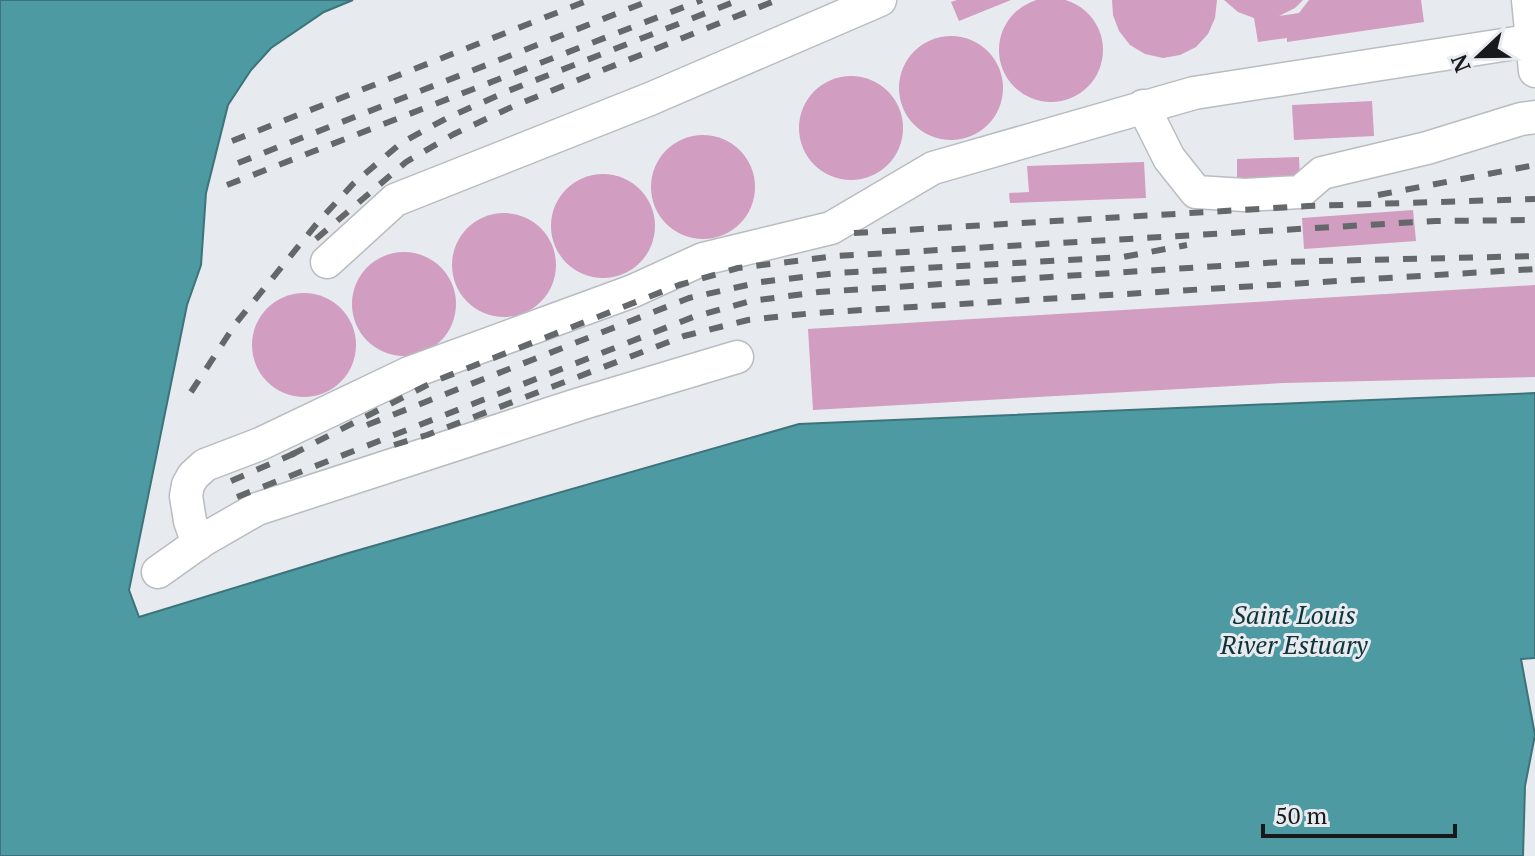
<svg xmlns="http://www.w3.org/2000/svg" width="1535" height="856" font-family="'PT Serif',serif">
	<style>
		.water { fill: #4d9aa3; stroke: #3d737a; stroke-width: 2 }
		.building { fill: #d19dc0 }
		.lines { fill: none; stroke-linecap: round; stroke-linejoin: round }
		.minor-casing { stroke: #b9bcc0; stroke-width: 35 }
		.minor { stroke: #fff; stroke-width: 32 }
		.rail { stroke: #65686a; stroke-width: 6; stroke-dasharray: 14 14; stroke-linecap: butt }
		.labels { text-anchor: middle; stroke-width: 6; stroke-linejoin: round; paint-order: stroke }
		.water-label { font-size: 26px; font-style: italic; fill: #0d3438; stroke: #e7eaef }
	</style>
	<rect width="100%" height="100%" fill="#e7eaef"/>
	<path class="water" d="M0,0H353L324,12L271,48L251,70L228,105L206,193L201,265L187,305L129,590L139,617L345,554L799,424L1535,393V658L1521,659L1535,735L1525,786L1523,856H0Z"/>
	<g class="building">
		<circle cx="1051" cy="50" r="52"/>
		<path d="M957,0H1011L959,21L951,2Z"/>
		<path d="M1112,0H1217L1215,18L1208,34L1196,47L1180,55L1163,58L1145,54L1130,45L1119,31L1113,15Z"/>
		<path d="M1224,0H1303L1295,8L1279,16L1299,13L1309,0H1421L1424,22L1287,42V38L1258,42L1254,18L1238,12Z"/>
		<circle cx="951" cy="88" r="52"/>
		<circle cx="851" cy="128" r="52"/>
		<path d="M1372,101L1374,136L1294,140L1292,105Z"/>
		<circle cx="703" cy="187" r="52"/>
		<path d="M1299,157L1300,180L1237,183V159Z"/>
		<path d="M1144,162L1146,198L1010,203L1009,193L1029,192L1027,166Z"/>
		<circle cx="603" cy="226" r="52"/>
		<path d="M1413,210L1416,241L1304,249L1302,218Z"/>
		<circle cx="504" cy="265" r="52"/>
		<circle cx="404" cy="304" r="52"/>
		<path d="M1535,285V377L1283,383L813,410L808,329Z"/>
		<circle cx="304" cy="345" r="52"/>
	</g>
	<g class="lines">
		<g class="minor-casing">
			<g id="minor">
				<path d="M1528,0L1535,71"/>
				<path d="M1143,106L1169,158L1196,192L1245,195L1300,192L1322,173L1427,148L1521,119L1535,117"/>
				<path d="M327,262L395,200L650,99L880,0"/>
				<path d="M198,544L190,521L186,496L188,485L193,476L205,465L260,444L409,373L633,291L703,259L831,228L933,168L1194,93L1535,40"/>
				<path d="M158,572L203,540L257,509L580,404L737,357"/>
			</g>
		</g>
		<use href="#minor" class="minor"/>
		<g class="rail">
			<path d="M232,141L589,0"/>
			<path d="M238,163L651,0"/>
			<path d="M227,185L702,0"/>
			<path d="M1378,195L1535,165"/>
			<path d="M854,233L1308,206L1535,199"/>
			<path d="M316,239L406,162L454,134L516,105L777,0"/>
			<path d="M191,392L236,323L319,221L353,184L401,143L447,118L508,91L739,0"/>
			<path d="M367,425L689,298L761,282L836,273L1123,257L1187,245"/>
			<path d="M394,445L427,435L684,336L748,320L814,313L1535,269"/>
			<path d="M291,455L435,381L679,285L738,268L837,256L1435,221L1535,220"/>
			<path d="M231,481L300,451"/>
			<path d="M237,497L693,317L751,301L819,292L1281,262L1535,256"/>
		</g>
	</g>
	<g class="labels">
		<g class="water-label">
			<text x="1294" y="624">Saint Louis<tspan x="1294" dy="30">River Estuary</tspan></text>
		</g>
	</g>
	<g transform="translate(1479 56) rotate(248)" stroke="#e7eaef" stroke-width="6" paint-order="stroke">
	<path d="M0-6L14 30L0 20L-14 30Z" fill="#17191a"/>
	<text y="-12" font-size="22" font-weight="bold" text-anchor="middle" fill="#17191a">N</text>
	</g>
	<path d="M1263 824v12h192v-12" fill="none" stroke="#17191a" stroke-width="4"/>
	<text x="1275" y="824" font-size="24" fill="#17191a" stroke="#e7eaef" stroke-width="6" paint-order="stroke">50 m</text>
</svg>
